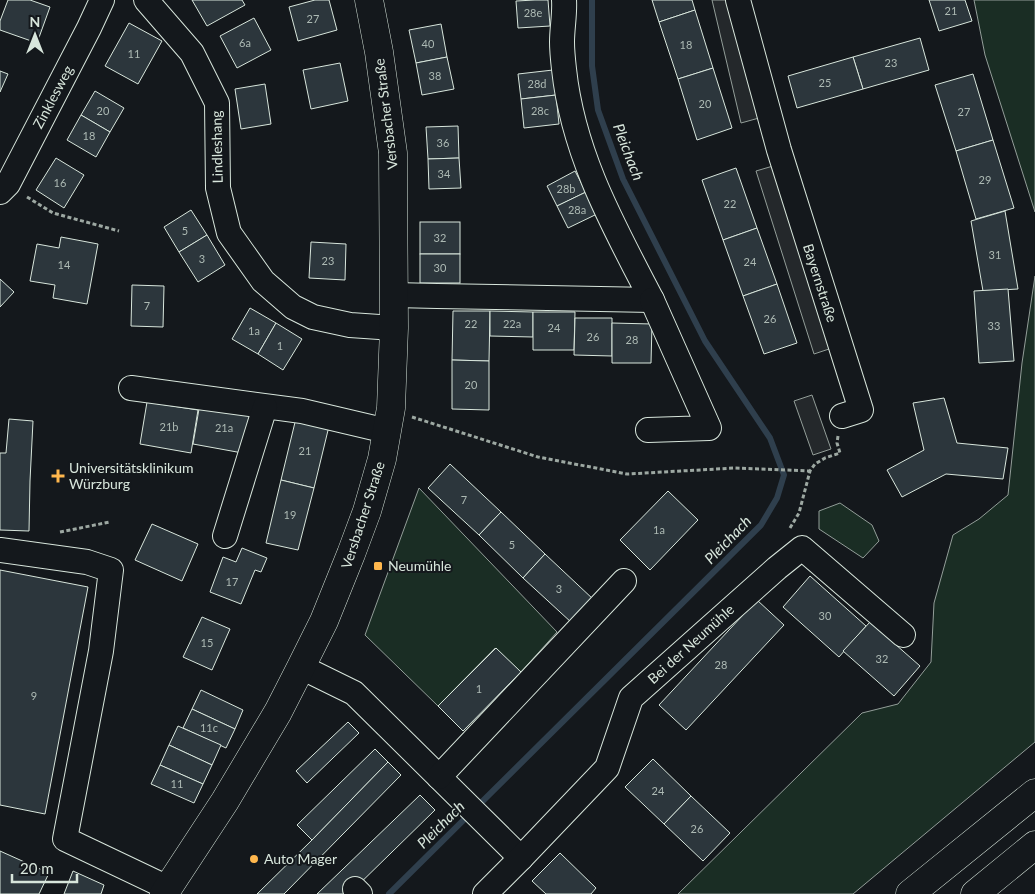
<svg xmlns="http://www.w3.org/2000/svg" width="1035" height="894" font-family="Lato,sans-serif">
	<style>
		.green { fill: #1a2d24; stroke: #939e99 }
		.parking { fill: #24282b; stroke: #939e99 }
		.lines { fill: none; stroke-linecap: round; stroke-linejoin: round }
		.stream { stroke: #2f3f4d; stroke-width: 6 }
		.building { fill: #2c363c; stroke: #d8e6dc }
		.minor-casing { stroke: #d8e6dc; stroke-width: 26 }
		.major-casing { stroke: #d8e6dc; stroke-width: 29 }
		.highway-casing { stroke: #d8e6dc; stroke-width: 29 }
		.path { stroke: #9da8a2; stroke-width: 3; stroke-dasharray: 4 2.5; stroke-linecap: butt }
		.minor { stroke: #14181c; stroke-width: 24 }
		.major { stroke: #14181c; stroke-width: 28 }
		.highway { stroke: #14181c; stroke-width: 28 }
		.poi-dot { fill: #ffb74d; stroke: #14181c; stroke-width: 2 }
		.labels { text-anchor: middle; stroke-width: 4; stroke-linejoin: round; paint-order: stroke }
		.number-label { font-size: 11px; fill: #adbab4 }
		.street-label { font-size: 14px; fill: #d8e6dc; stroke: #14181c }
		.poi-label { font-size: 14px; fill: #d8e6dc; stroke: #14181c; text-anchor: start }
		.water-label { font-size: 15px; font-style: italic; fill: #d8e6dc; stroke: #14181c }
	</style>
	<rect width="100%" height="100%" fill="#14181c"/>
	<g class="green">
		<path d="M974,0H1035V212L985,55Z"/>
		<path d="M1035,276V742L853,894H678L862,713L898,704L931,662L934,603L953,535L979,519L1008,495L1022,363Z"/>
		<path d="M419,488L557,632L521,672L495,648L438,706L365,635Z"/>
		<path d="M840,503L872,525L879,541L863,558L819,529V511Z"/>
	</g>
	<g class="parking">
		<path d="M712,0H731L759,118L741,123Z"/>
		<path d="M773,166L832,348L814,354L756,171Z"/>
		<path d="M812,395L831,449L813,455L794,401Z"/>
	</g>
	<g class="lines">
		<path class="stream" d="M389,894L761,525L777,498L784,475L770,438L705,341L623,179L598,110L592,66V0"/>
	</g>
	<g class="building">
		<path d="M8,0H30L50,7L37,43L0,30V21Z"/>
		<path d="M192,0H242L245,5L207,26Z"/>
		<path d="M315,0H329L337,30L298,41L289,7Z"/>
		<path d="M535,0H548L550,26L518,28L516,1Z"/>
		<path d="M652,0H692L695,10L659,22Z"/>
		<path d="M929,0H965L972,21L939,31Z"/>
		<path d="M695,10L713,68L678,79L659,22Z"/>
		<path d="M254,18L271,50L237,68L220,36Z"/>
		<path d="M129,23L162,41L138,84L105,66Z"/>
		<path d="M441,24L447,57L416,63L409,30Z"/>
		<path d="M920,38L929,70L863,89L853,57Z"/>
		<path d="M447,57L454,89L422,95L416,63Z"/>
		<path d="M853,57L863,89L797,108L788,76Z"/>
		<path d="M340,63L348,101L311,109L303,70Z"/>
		<path d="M713,68L732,128L697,140L678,79Z"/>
		<path d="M553,70L556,95L521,99L518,74Z"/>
		<path d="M0,71L8,74L0,92Z"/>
		<path d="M973,74L993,140L956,151L935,85Z"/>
		<path d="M265,84L271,124L241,129L235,89Z"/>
		<path d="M95,91L124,108L110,132L81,115Z"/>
		<path d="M556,95L559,124L524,128L521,99Z"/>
		<path d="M81,115L110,132L96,157L67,140Z"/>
		<path d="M458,126L459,158L428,159L426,127Z"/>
		<path d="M993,140L1014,208L976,219L956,151Z"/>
		<path d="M56,158L84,175L64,208L36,190Z"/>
		<path d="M459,158L461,188L429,189L428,159Z"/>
		<path d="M736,168L757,228L723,240L702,180Z"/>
		<path d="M575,171L586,192L557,206L547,186Z"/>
		<path d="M586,192L597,214L568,228L557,206Z"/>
		<path d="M191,210L207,235L179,252L164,227Z"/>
		<path d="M1005,211L1018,289L983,291L971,221Z"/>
		<rect x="420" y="222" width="40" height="32"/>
		<path d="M757,228L777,284L743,296L723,240Z"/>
		<path d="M207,235L225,265L198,282L179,252Z"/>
		<path d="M61,237L98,244L87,304L53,298L55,285L30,281L37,244L59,248Z"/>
		<path d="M311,242L346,244L345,280L309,278Z"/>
		<rect x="420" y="254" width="40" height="29"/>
		<path d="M0,279L14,292L0,307Z"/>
		<path d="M777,284L797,343L764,354L743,296Z"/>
		<path d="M132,285L164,286L163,327L131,326Z"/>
		<path d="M1008,289L1014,361L979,363L974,291Z"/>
		<path d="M250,308L276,323L258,354L232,339Z"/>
		<path d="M453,311H490L489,361L452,360Z"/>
		<path d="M490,311L533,312V337L490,336Z"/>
		<path d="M533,312H575L574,350H533Z"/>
		<path d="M575,318H612V356L574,355Z"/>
		<path d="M276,323L302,339L283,370L258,354Z"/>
		<path d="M612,323L652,324L651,363H612Z"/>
		<path d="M452,360L489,361V410L452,409Z"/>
		<path d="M944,398L957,443L1008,448L1003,479L946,474L902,497L887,470L924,450L913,403Z"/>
		<path d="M147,402L198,410L191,453L140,444Z"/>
		<path d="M200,403L255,413L248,454L193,444Z"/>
		<path d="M297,414L330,422L314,488L281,480Z"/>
		<path d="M9,419L33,421L30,481L29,531L0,530V453H6Z"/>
		<path d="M450,464L501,512L479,535L428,488Z"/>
		<path d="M281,480L314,488L298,550L266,543Z"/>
		<path d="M668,491L698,520L650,570L620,540Z"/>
		<path d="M501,512L545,554L523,578L479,535Z"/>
		<path d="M152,524L198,544L182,581L135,560Z"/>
		<path d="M242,548L267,558L261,572L255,570L241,604L210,592L223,557L236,562Z"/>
		<path d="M545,554L594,600L572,623L523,578Z"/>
		<path d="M0,570L88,587L45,814L0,805Z"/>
		<path d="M810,576L866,626L839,657L783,607Z"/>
		<path d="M757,600L784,625L686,730L659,705Z"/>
		<path d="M202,617L230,629L212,670L183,657Z"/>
		<path d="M870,622L920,666L894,696L843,651Z"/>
		<path d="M496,648L521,672L463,731L438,706Z"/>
		<path d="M201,690L243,710L235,729L192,709Z"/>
		<path d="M192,709L235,729L226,748L183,728Z"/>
		<path d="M348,722L359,733L307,783L296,771Z"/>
		<path d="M178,726L221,745L212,765L169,745Z"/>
		<path d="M169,745L212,765L203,784L160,765Z"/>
		<path d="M375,749L388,762L312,840L297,825Z"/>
		<path d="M653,759L691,796L664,824L625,787Z"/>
		<path d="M388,762L401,775L284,894H257L312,840Z"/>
		<path d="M160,765L203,784L194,803L151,784Z"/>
		<path d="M420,795L435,810L349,894H317Z"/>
		<path d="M691,796L730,833L703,861L664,824Z"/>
		<path d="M0,851L49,873L39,894H0Z"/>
		<path d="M560,853L596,888L591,894H546L532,881Z"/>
		<path d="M73,871L104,885L101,894H64Z"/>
	</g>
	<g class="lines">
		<g class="minor-casing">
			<g id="minor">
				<path d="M146,0L192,53L217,103L218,188L229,233L263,281L293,307L313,317L350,325L394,328"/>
				<path d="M738,0L779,150L861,410L842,416"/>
				<path d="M0,192L8,184L89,28L102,0"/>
				<path d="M394,295L437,296L652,300C613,225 573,154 564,69C563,60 562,51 562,42C562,28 565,14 564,0"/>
				<path d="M131,388L302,411L387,431"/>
				<path d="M648,430L709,428L652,300"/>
				<path d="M225,536L265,407"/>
				<path d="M0,550L87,562L111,570L101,651L65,839L168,888"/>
				<path d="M301,667L354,693L521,858"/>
				<path d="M439,777L624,581"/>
				<path d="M355,889L360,894"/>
				<path d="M485,894L521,858L607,768L631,698L777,568L802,548L903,635"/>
			</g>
		</g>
		<g class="major-casing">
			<path id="major" d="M164,894L225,801L278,712L301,667L324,621L351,554L367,511L382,459L391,408L394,328L393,153L379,52L369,0"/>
		</g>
		<g class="highway-casing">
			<g id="highway">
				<path d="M910,894L1035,793"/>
				<path d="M975,894L1035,845"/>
			</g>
		</g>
		<g class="path">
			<path d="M27,197L53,213L119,231"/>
			<path d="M412,417L538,457L627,474L735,468L810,471"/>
			<path d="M790,528L799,513L810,471L815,464L825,458L840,453L837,443L838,436"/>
			<path d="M60,532L110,522"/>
		</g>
		<use href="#minor" class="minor"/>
		<use href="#major" class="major"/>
		<use href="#highway" class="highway"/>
	</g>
	<g class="poi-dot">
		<path d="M55.5 468.5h5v5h5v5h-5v5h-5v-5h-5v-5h5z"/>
		<rect x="373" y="561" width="10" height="10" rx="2.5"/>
		<circle cx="254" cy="859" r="5"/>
	</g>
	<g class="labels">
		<g class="number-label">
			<text x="951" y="15">21</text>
			<text x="533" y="17">28e</text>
			<text x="313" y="23">27</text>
			<text x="245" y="47">6a</text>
			<text x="428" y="48">40</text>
			<text x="686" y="49">18</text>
			<text x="134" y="58">11</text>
			<text x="891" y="67">23</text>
			<text x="435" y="80">38</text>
			<text x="825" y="87">25</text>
			<text x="537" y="88">28d</text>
			<text x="705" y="108">20</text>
			<text x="103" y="115">20</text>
			<text x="540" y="115">28c</text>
			<text x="964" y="116">27</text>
			<text x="89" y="140">18</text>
			<text x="443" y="147">36</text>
			<text x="444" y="178">34</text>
			<text x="985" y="184">29</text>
			<text x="60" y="187">16</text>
			<text x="566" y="193">28b</text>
			<text x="730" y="208">22</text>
			<text x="577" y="214">28a</text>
			<text x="185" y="235">5</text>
			<text x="440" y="242">32</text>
			<text x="995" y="259">31</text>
			<text x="202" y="263">3</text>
			<text x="328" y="265">23</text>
			<text x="750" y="266">24</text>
			<text x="64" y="269">14</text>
			<text x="440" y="272">30</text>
			<text x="147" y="310">7</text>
			<text x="770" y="323">26</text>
			<text x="471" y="328">22</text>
			<text x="512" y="328">22a</text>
			<text x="994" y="330">33</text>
			<text x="554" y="332">24</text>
			<text x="254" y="335">1a</text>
			<text x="593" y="341">26</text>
			<text x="632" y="344">28</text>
			<text x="280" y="350">1</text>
			<text x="471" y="389">20</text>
			<text x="169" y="431">21b</text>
			<text x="224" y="432">21a</text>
			<text x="305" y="455">21</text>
			<text x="464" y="504">7</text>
			<text x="290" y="519">19</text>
			<text x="659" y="534">1a</text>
			<text x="512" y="549">5</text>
			<text x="232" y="586">17</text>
			<text x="559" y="593">3</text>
			<text x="825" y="620">30</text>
			<text x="207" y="647">15</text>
			<text x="882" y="663">32</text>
			<text x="721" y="669">28</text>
			<text x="479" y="693">1</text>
			<text x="34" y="700">9</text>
			<text x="209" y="732">11c</text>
			<text x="177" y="788">11</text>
			<text x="658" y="795">24</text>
			<text x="697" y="833">26</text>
		</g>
		<g class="street-label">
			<text transform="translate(53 97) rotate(-62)" y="5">Zinklesweg</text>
			<text transform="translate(386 114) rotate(-97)" y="5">Versbacher Straße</text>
			<text transform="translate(217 147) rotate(-91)" y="5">Lindleshang</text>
			<text transform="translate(820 283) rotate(72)" y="5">Bayernstraße</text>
			<text transform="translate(363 515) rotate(-72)" y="5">Versbacher Straße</text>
			<text transform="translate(691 644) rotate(-42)" y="5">Bei der Neumühle</text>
		</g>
		<g class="poi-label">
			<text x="69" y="473">Universitätsklinikum<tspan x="69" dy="16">Würzburg</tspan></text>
			<text x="388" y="571">Neumühle</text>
			<text x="264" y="864">Auto Mager</text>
		</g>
		<g class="water-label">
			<text transform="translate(628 152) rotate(69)" y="5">Pleichach</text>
			<text transform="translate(728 540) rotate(-46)" y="5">Pleichach</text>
			<text transform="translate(441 825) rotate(-45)" y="5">Pleichach</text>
		</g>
	</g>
	<g transform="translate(35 35)" stroke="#14181c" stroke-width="4" paint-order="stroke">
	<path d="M0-4L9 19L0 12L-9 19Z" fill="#d8e6dc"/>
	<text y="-8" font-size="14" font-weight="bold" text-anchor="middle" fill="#d8e6dc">N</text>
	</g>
	<path d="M12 874v8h65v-8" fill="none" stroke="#d8e6dc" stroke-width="2.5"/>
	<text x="20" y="874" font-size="15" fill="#d8e6dc" stroke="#14181c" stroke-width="4" paint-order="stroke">20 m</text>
</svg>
